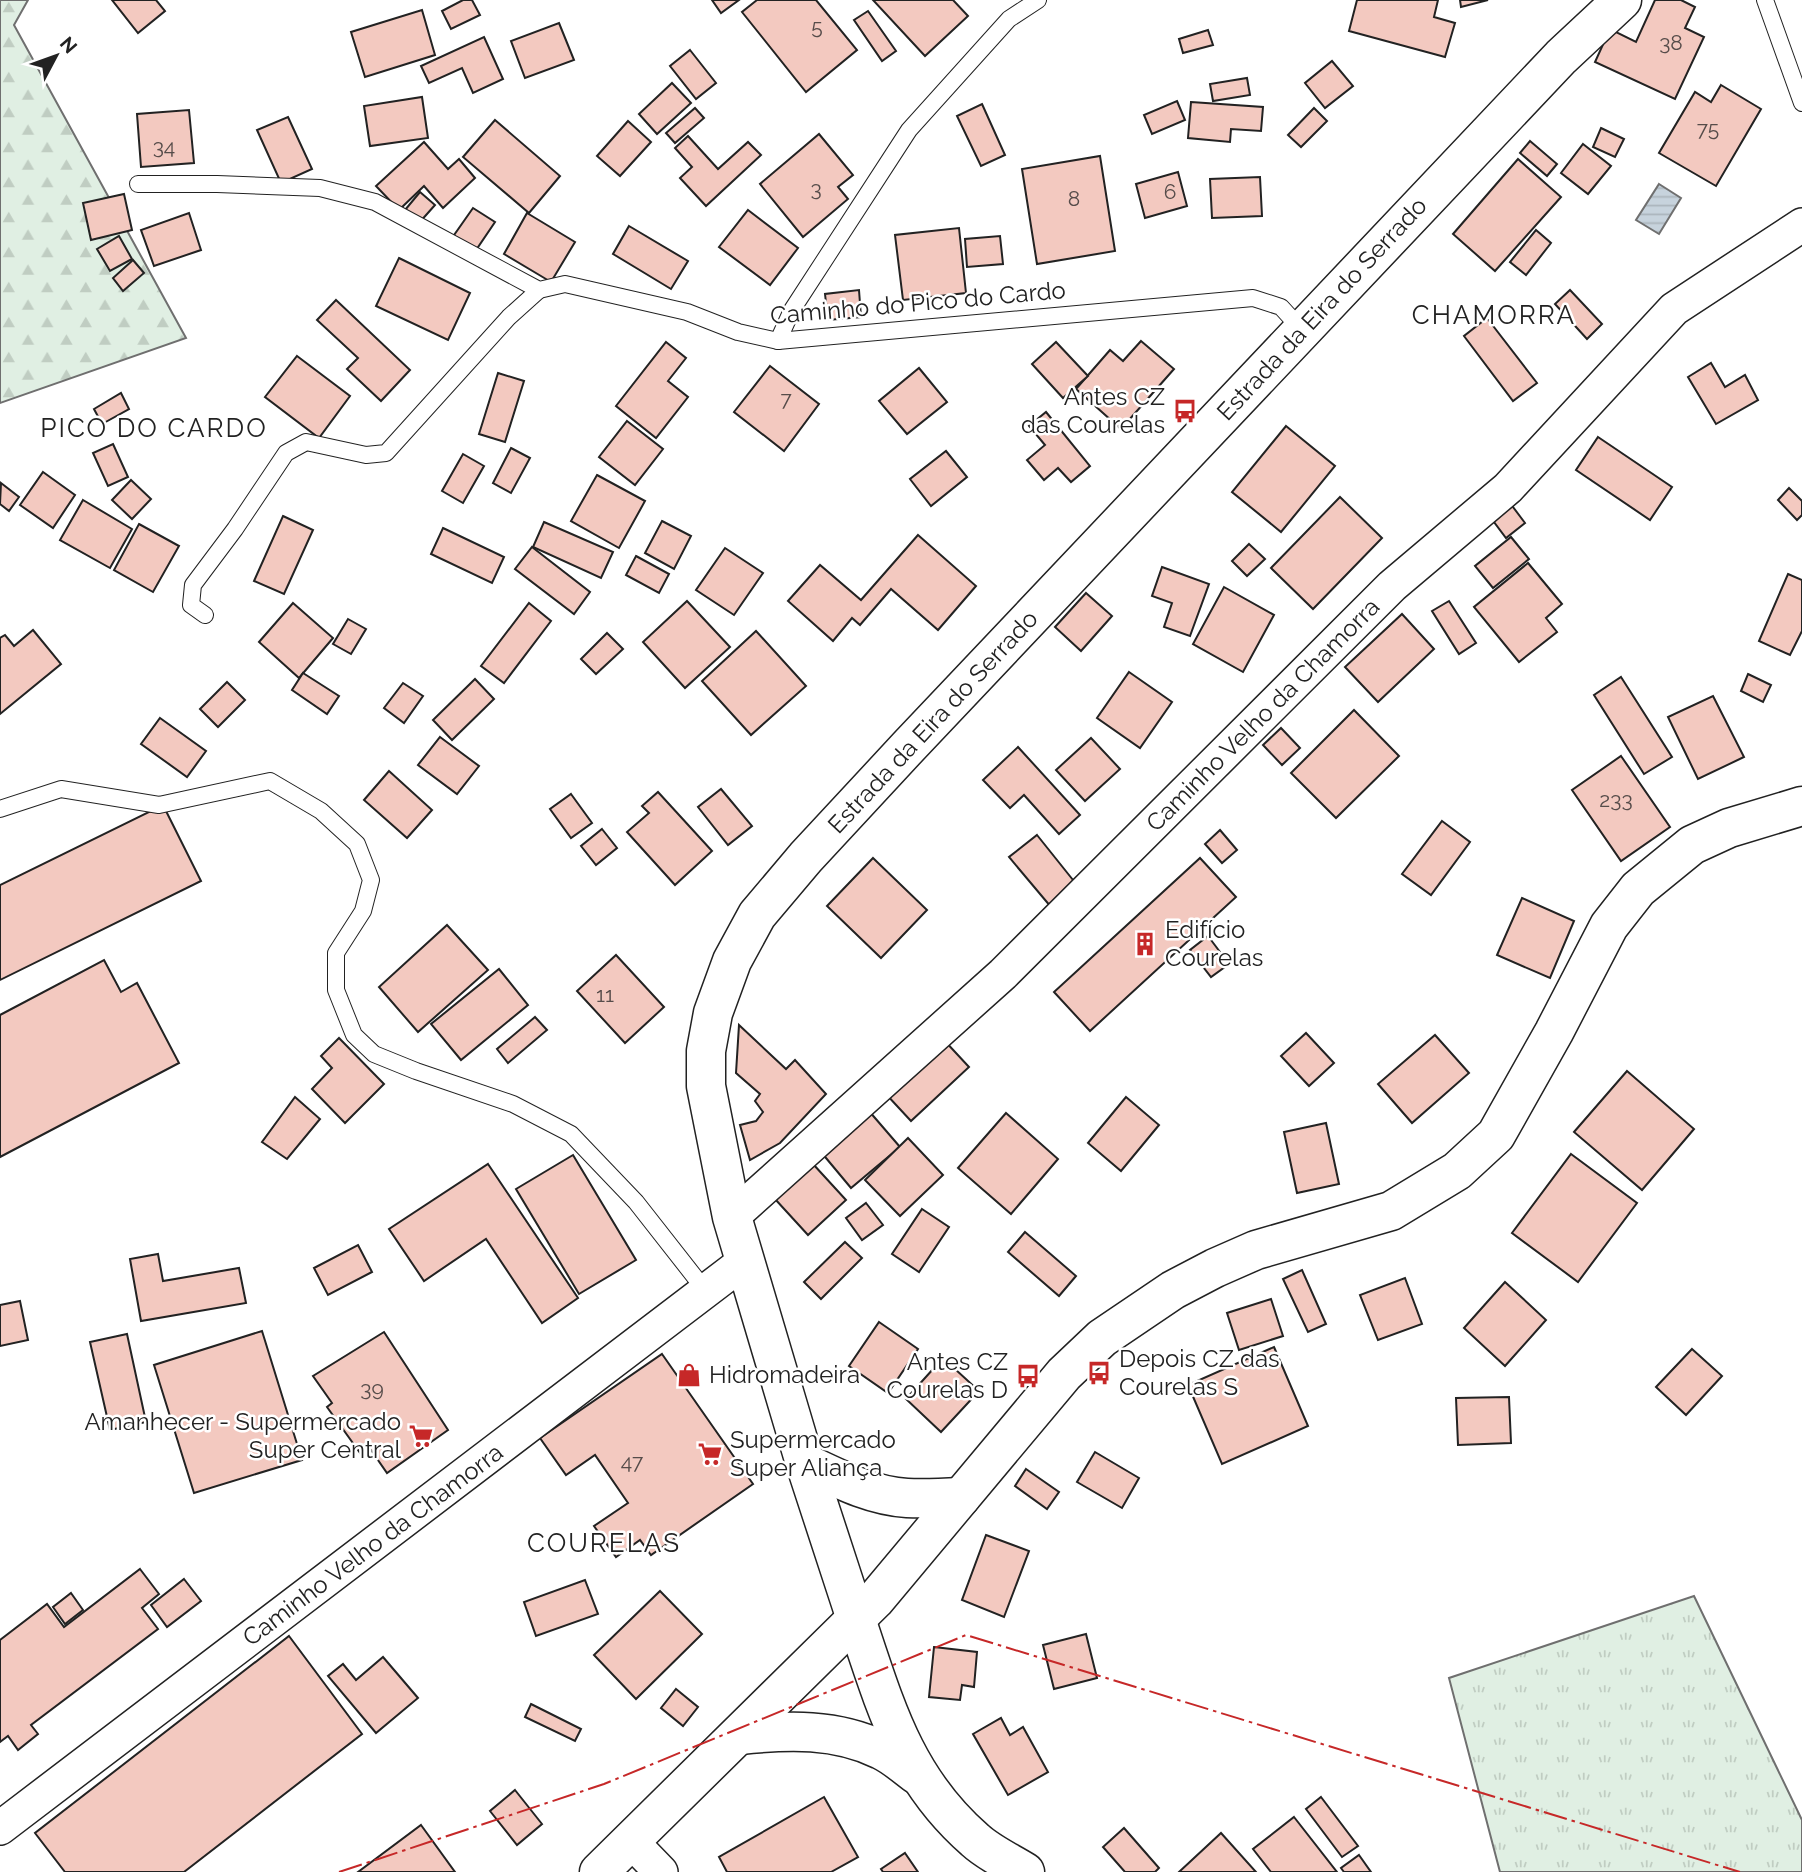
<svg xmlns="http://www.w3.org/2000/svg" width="1802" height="1872" font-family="Raleway,sans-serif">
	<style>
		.grass { fill: url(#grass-tufts); stroke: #6f6f6f; stroke-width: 2 }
		.forest { fill: url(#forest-firs); stroke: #6f6f6f; stroke-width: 2 }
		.water { fill: url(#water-rules); stroke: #6f6f6f; stroke-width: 2 }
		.building { fill: #f3c9c0; stroke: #222; stroke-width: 2 }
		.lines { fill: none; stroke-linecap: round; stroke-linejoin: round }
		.service-casing { stroke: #222; stroke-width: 18 }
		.minor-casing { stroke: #222; stroke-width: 36 }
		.tertiary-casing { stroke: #222; stroke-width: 41 }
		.secondary-casing { stroke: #222; stroke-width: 41 }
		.service { stroke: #fff; stroke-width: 16 }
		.minor { stroke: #fff; stroke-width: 33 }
		.tertiary { stroke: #fff; stroke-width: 38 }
		.secondary { stroke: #fff; stroke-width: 38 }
		.power { stroke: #c62828; stroke-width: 2; stroke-dasharray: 24 5 3.5 5; stroke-linecap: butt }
		.labels { text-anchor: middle; stroke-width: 5; stroke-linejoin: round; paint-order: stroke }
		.number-label { font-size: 21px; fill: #564c4a }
		.street-label { font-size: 24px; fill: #222; stroke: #fff }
		.poi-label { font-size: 24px; fill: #222; stroke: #fff; text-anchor: start }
		.neighbourhood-label { font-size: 26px; letter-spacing: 2px; fill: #222; stroke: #fff }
	</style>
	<defs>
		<pattern id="grass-tufts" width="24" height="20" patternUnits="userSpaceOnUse" patternTransform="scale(1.75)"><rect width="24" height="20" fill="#e0efe3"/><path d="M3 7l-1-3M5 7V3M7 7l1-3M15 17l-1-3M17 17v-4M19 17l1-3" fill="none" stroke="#c0cdc2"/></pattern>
		<pattern id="forest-firs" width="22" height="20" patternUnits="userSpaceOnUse" patternTransform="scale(1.75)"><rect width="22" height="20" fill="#e0efe3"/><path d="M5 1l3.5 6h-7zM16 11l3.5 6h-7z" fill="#c0cdc2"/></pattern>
		<pattern id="water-rules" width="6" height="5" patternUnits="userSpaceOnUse" patternTransform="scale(1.75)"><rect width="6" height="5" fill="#c7d3dd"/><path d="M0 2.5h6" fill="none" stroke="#abb5bd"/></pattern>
	</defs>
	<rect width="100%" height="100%" fill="#fff"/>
	<path class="grass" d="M1694,1596L1802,1820V1872H1500L1449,1678Z"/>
	<path class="forest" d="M0,0H28L14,25L186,338L0,403Z"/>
	<path class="water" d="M1659,184L1681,198L1659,234L1636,220Z"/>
	<g class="building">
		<path d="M112,0H156L165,11L138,33Z"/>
		<path d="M463,0H472L480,15L451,29L442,11Z"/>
		<path d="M712,0H739L721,13Z"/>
		<path d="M757,0H816L857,50L806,92L742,12Z"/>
		<path d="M873,0H953L968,16L925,56Z"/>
		<path d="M1357,0H1438L1434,17L1455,23L1445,57L1349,31Z"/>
		<path d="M1460,0H1488L1461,7Z"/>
		<path d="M1655,0H1681L1695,7L1685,28L1704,37L1675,99L1595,62L1610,29L1636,42Z"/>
		<path d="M422,10L435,55L365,77L351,32Z"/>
		<path d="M868,11L896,51L882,61L854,20Z"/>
		<path d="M559,23L574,60L525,78L511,41Z"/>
		<path d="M1208,30L1213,45L1183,53L1179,39Z"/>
		<path d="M484,37L503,79L473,93L462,68L429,83L421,66Z"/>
		<path d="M690,50L716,83L696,99L670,66Z"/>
		<path d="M1332,61L1353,86L1325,108L1305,83Z"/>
		<path d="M1247,78L1250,95L1213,101L1210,84Z"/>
		<path d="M672,83L691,103L657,134L639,114Z"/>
		<path d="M1721,85L1761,109L1716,186L1659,153L1695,92L1711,102Z"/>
		<path d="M422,97L428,138L370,146L364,106Z"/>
		<path d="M1177,101L1185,120L1152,134L1144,115Z"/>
		<path d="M1191,102L1263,107L1261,131L1231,129L1230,142L1188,138Z"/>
		<path d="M982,104L1005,155L981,166L957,116Z"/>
		<path d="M695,108L704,118L675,143L666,133Z"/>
		<path d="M1314,108L1327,121L1301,147L1288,135Z"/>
		<path d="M189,110L194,163L141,167L137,114Z"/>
		<path d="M288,117L312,169L281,183L257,130Z"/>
		<path d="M495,120L560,176L529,213L463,157Z"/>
		<path d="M628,121L651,142L620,176L597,156Z"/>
		<path d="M1601,128L1624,139L1615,157L1593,147Z"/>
		<path d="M819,134L853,175L838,187L848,199L803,237L760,184Z"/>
		<path d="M688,136L718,169L748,142L761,155L706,206L680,178L692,167L675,148Z"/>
		<path d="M1530,141L1557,164L1547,176L1520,153Z"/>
		<path d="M424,142L448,169L459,159L475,178L443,208L424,186L399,210L376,186Z"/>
		<path d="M1583,144L1611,166L1588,194L1561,173Z"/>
		<path d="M1100,156L1115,251L1037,264L1022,169Z"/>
		<path d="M1518,159L1561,197L1495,271L1453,234Z"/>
		<path d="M1178,172L1187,206L1145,218L1136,184Z"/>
		<path d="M1260,177L1262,216L1212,218L1210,179Z"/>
		<path d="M420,192L435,205L419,223L405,210Z"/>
		<path d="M124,194L132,230L91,240L83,203Z"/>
		<path d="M473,208L495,222L474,253L452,238Z"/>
		<path d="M748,210L798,248L770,285L719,247Z"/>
		<path d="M189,213L201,250L154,266L141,230Z"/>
		<path d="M527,213L575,242L551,282L504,254Z"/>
		<path d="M629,226L688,261L671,289L613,254Z"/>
		<path d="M959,228L966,293L903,300L895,235Z"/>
		<path d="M1536,230L1551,243L1526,275L1510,262Z"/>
		<path d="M119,236L132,259L110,271L97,249Z"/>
		<path d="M1000,236L1003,264L967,267L965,239Z"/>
		<path d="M399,258L470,293L448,340L376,306Z"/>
		<path d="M133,260L144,273L123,291L113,278Z"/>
		<path d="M859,290L861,317L828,320L825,294Z"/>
		<path d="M1570,290L1602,324L1587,339L1555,304Z"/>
		<path d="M336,300L410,370L381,401L347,369L358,358L317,320Z"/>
		<path d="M1487,318L1537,383L1513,401L1464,336Z"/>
		<path d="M1141,341L1174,369L1121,429L1076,389L1110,350L1123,361Z"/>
		<path d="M666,342L686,358L668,381L688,397L656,438L616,406Z"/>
		<path d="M1056,342L1088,376L1063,398L1032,364Z"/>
		<path d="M297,356L350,396L319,438L265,397Z"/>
		<path d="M1711,363L1725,387L1745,375L1758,400L1716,424L1688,377Z"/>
		<path d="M770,366L819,404L784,451L734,412Z"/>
		<path d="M919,368L947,402L907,434L879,401Z"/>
		<path d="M498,373L524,381L505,442L479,434Z"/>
		<path d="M121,393L129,409L102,424L94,409Z"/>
		<path d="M1046,412L1090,466L1071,482L1058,468L1044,480L1027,460L1045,445L1029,426Z"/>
		<path d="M627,421L663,449L635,485L599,457Z"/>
		<path d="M1286,426L1335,466L1281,532L1232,492Z"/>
		<path d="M1598,437L1672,487L1650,520L1576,470Z"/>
		<path d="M113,444L128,477L108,486L93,453Z"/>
		<path d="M511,448L530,458L511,493L493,483Z"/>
		<path d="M946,451L967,477L931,506L910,479Z"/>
		<path d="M463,454L484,466L463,503L442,491Z"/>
		<path d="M43,472L75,495L53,528L20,505Z"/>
		<path d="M597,475L645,501L619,548L571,521Z"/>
		<path d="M131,480L151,499L132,519L112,500Z"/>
		<path d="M1,483L19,497L9,511L0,504Z"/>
		<path d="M1789,488L1802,501V515L1797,520L1778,500Z"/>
		<path d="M1504,495L1525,523L1506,538L1485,510Z"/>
		<path d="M1340,497L1382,538L1313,609L1271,568Z"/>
		<path d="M83,500L132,529L110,568L60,540Z"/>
		<path d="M283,516L313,530L284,594L254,581Z"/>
		<path d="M662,521L691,536L674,569L645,553Z"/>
		<path d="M544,522L613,552L601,578L533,547Z"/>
		<path d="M139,524L179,546L153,592L114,570Z"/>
		<path d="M443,528L504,557L492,583L431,554Z"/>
		<path d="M918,535L976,586L938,630L891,589L860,625L852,618L833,641L788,601L820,565L861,600Z"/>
		<path d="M1511,537L1529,559L1493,588L1475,566Z"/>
		<path d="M1249,544L1265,559L1247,576L1232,561Z"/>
		<path d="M532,547L590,592L574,614L515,569Z"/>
		<path d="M725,548L763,573L734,615L696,590Z"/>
		<path d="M636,556L669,574L659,593L626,575Z"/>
		<path d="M1528,563L1562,604L1546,618L1557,632L1519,662L1474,607Z"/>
		<path d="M1162,567L1209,584L1190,636L1164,627L1172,603L1152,596Z"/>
		<path d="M1788,574L1802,580V631L1790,655L1759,641Z"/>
		<path d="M1224,587L1274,615L1243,672L1193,644Z"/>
		<path d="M1086,593L1112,616L1081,651L1055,627Z"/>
		<path d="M687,601L730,647L685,688L643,642Z"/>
		<path d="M1449,601L1476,643L1459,654L1432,611Z"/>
		<path d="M293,603L333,638L299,678L259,642Z"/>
		<path d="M529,603L551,621L504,683L481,666Z"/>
		<path d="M1402,614L1434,649L1378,702L1345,667Z"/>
		<path d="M348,619L366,629L351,654L333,644Z"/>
		<path d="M33,630L61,664L0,714V638L5,635L14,646Z"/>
		<path d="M756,631L806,686L751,735L702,681Z"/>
		<path d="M607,633L623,649L596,674L581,659Z"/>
		<path d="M1129,672L1172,702L1140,748L1097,718Z"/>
		<path d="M303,673L339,696L327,714L292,690Z"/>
		<path d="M1748,674L1771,685L1763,702L1741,691Z"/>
		<path d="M1621,677L1672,757L1644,774L1594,695Z"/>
		<path d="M475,679L494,699L452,740L433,720Z"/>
		<path d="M227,682L245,700L218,727L200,709Z"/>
		<path d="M403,683L423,696L404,723L384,708Z"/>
		<path d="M1713,696L1744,757L1698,779L1668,717Z"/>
		<path d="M1354,710L1399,756L1336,818L1291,773Z"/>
		<path d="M160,718L206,751L187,777L141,744Z"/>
		<path d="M1281,728L1300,748L1282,765L1263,745Z"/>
		<path d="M440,737L479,766L457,794L418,765Z"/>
		<path d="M1091,738L1120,769L1085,801L1056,770Z"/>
		<path d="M1018,747L1080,815L1059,834L1024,795L1010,808L983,780Z"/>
		<path d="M1621,756L1670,827L1621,861L1572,790Z"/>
		<path d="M389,771L432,810L407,838L364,800Z"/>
		<path d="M721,789L752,826L728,845L698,807Z"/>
		<path d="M658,792L712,851L675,885L627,832L649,813L642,806Z"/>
		<path d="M571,794L592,823L571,838L550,809Z"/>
		<path d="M163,805L201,881L0,980V885Z"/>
		<path d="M1442,821L1470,842L1431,895L1402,874Z"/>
		<path d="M602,829L617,848L596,865L581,846Z"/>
		<path d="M1220,830L1237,850L1222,863L1205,844Z"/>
		<path d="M1037,835L1077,885L1051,907L1009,857Z"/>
		<path d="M873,858L927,910L881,958L827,906Z"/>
		<path d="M1200,858L1236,897L1090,1031L1054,992Z"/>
		<path d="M1522,898L1574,921L1550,978L1497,955Z"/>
		<path d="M447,925L488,970L418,1032L379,987Z"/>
		<path d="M1208,936L1229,964L1211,977L1190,950Z"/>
		<path d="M616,955L664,1007L625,1043L577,991Z"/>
		<path d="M104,960L121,992L137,983L179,1063L0,1157V1015Z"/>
		<path d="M499,969L528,1005L461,1060L431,1024Z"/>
		<path d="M535,1017L547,1030L508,1063L497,1049Z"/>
		<path d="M739,1025L786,1069L795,1060L826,1094L780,1143L750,1160L740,1125L756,1121L763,1112L755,1101L760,1094L736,1073Z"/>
		<path d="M1306,1033L1334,1063L1309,1086L1281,1056Z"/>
		<path d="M1435,1035L1469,1073L1412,1123L1378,1084Z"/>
		<path d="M339,1038L384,1084L345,1123L312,1089L332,1068L321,1056Z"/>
		<path d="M943,1039L969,1067L911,1121L885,1093Z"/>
		<path d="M1627,1071L1694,1129L1642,1190L1574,1132Z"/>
		<path d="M295,1097L320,1119L287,1159L262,1142Z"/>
		<path d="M1126,1097L1159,1125L1121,1171L1088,1143Z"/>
		<path d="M869,1111L900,1147L851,1188L821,1152Z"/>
		<path d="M1006,1113L1058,1159L1011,1214L958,1168Z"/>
		<path d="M1326,1123L1339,1184L1297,1193L1284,1132Z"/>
		<path d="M908,1138L943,1175L900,1216L865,1180Z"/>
		<path d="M1571,1154L1637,1203L1578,1282L1512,1233Z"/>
		<path d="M573,1155L636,1260L579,1294L516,1189Z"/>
		<path d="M488,1164L578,1298L542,1323L486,1239L424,1281L389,1229Z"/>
		<path d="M813,1164L846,1200L808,1235L775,1199Z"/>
		<path d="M866,1203L883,1225L862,1240L846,1218Z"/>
		<path d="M922,1209L949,1227L919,1272L892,1254Z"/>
		<path d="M1025,1232L1076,1276L1059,1296L1008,1252Z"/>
		<path d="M845,1242L862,1258L821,1299L804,1282Z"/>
		<path d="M358,1245L372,1272L328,1295L314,1268Z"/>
		<path d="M158,1254L163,1281L239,1268L246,1303L141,1321L130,1259Z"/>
		<path d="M1302,1270L1326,1324L1308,1332L1283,1279Z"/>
		<path d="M1405,1278L1422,1324L1378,1340L1360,1295Z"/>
		<path d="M1505,1282L1546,1320L1505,1366L1464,1328Z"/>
		<path d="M1271,1299L1283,1336L1239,1350L1227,1313Z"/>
		<path d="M20,1301L28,1340L0,1346V1305Z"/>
		<path d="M879,1322L918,1349L888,1393L849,1366Z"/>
		<path d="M262,1331L302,1460L194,1493L154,1365Z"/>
		<path d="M384,1332L448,1430L387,1473L371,1450L363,1457L327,1407L332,1403L313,1376Z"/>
		<path d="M127,1334L146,1422L110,1430L90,1342Z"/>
		<path d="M1274,1347L1308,1426L1222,1464L1188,1385Z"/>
		<path d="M1692,1349L1722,1376L1686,1415L1656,1387Z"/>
		<path d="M662,1354L753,1484L651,1555L640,1540L616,1557L594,1526L628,1503L595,1455L566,1475L540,1438Z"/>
		<path d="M943,1358L979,1391L941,1432L906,1399Z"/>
		<path d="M1509,1397L1511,1443L1458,1445L1456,1398Z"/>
		<path d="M1095,1452L1139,1478L1122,1508L1077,1482Z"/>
		<path d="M1026,1469L1059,1492L1047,1509L1015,1486Z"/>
		<path d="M986,1535L1029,1551L1004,1617L962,1600Z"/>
		<path d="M140,1569L159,1594L142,1608L158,1629L31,1725L38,1734L18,1750L8,1736L0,1742V1640L47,1604L64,1627Z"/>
		<path d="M184,1579L201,1601L167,1627L151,1605Z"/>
		<path d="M585,1580L598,1614L536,1636L524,1602Z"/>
		<path d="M660,1591L702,1634L636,1699L594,1655Z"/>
		<path d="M71,1593L83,1610L65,1624L53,1607Z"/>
		<path d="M1086,1634L1097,1678L1054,1689L1043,1645Z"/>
		<path d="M289,1636L362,1734L184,1872H65L35,1833Z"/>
		<path d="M934,1647L977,1652L974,1687L962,1685L960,1700L929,1697Z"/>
		<path d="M383,1657L418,1698L376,1733L328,1676L343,1664L356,1680Z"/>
		<path d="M676,1689L698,1707L683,1726L661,1708Z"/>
		<path d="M531,1704L581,1729L575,1741L525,1717Z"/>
		<path d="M1001,1718L1010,1735L1023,1727L1048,1772L1008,1795L973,1734Z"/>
		<path d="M515,1790L542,1824L517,1845L490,1811Z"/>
		<path d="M824,1797L858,1857L831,1872H727L719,1857Z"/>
		<path d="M1321,1797L1358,1846L1342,1857L1306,1809Z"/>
		<path d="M1294,1817L1337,1872H1271L1253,1849Z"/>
		<path d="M421,1825L455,1872H358Z"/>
		<path d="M1124,1828L1159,1868L1155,1872H1125L1103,1847Z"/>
		<path d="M1221,1833L1256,1872H1179Z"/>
		<path d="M905,1853L918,1872H883L881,1869Z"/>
		<path d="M1359,1855L1371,1872H1344L1341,1868Z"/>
	</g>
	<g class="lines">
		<g class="service-casing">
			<g id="service">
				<path d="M1765,0L1802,103"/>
				<path d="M138,184H217L320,188L375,202L539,290L565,284L687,312L738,332L778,341L1253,298L1281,307L1302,330"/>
				<path d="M778,341L792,310L909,130L1009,19L1038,0"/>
				<path d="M205,615L191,605L193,585L235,529L286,453L306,442L366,455L386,453L509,317L539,290"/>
				<path d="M0,809L61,789L159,805L270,781L321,811L357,844L371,880L363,911L336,953V990L354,1035L374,1054L416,1071L513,1104L571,1134L636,1202L705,1290"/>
			</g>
		</g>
		<g class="minor-casing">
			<g id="minor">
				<path d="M732,1217L1003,974L1392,586L1508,488L1674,309L1802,225"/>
				<path d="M0,1828L745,1261"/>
				<path d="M631,1841L661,1872"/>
			</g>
		</g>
		<g class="tertiary-casing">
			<path id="tertiary" d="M856,1619C885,1705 904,1778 975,1840C989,1853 1009,1862 1025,1872"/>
		</g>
		<g class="secondary-casing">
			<g id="secondary">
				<path d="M805,1463C837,1478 871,1496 907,1498C925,1499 943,1498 961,1497"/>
				<path d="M856,1619L805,1463L732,1217L706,1086V1051L713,1013L732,961L757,915L806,857L909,746L1561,57L1622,0"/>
				<path d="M740,1735C788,1730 836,1728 881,1750C894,1756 906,1767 917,1775"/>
				<path d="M599,1872L875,1600L1064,1374L1102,1338L1173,1290L1215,1268L1256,1250L1391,1211L1457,1171L1496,1135L1554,1032L1609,926L1638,889L1692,845L1729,828L1802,806"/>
			</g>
		</g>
		<use href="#service" class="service"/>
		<use href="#minor" class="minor"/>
		<use href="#tertiary" class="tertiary"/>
		<use href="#secondary" class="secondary"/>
		<path class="power" d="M339,1872L604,1784L966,1635L1740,1872"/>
	</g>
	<defs>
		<g id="bus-bare" transform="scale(1.89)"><path d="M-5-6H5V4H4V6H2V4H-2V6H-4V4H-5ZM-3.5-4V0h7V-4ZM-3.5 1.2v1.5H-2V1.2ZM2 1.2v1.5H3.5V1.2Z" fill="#c62828" stroke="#fff" stroke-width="2.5" paint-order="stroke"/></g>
		<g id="building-bare" transform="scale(1.89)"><path d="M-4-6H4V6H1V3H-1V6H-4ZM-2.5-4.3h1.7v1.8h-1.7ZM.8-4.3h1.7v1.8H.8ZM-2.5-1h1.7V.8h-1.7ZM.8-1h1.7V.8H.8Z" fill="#c62828" stroke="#fff" stroke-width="2.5" paint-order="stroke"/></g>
		<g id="shop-bare" transform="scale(1.89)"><path d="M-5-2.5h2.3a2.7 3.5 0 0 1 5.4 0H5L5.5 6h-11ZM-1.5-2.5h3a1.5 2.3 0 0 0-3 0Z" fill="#c62828" stroke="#fff" stroke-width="2.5" paint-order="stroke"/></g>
		<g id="supermarket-bare" transform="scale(1.89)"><path d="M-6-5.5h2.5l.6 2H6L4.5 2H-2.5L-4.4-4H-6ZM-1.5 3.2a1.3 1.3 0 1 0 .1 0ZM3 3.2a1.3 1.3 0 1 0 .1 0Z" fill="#c62828" stroke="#fff" stroke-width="2.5" paint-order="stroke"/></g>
	</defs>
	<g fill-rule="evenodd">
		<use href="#bus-bare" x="1185" y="411"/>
		<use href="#building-bare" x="1145" y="944"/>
		<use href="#bus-bare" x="1099" y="1373"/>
		<use href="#shop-bare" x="689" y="1375"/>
		<use href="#bus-bare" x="1028" y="1376"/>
		<use href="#supermarket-bare" x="421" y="1436"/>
		<use href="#supermarket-bare" x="710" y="1454"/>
	</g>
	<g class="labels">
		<g class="number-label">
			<text x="817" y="34">5</text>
			<text x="1671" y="50">38</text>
			<text x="1708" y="136">75</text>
			<text x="164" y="154">34</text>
			<text x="816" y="196">3</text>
			<text x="1170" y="199">6</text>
			<text x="1074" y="206">8</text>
			<text x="786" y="406">7</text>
			<text x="1616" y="807">233</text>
			<text x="605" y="1002">11</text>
			<text x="372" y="1396">39</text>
			<text x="632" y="1469">47</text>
		</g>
		<g class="street-label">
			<text transform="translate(918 303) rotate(-5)" y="8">Caminho do Pico do Cardo</text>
			<text transform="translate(1322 309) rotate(-47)" y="8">Estrada da Eira do Serrado</text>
			<text transform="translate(1263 715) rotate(-45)" y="8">Caminho Velho da Chamorra</text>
			<text transform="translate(933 722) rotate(-47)" y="8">Estrada da Eira do Serrado</text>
			<text transform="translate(373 1545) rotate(-37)" y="8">Caminho Velho da Chamorra</text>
		</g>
		<g class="poi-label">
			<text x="1165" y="405" text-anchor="end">Antes CZ<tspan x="1165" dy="28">das Courelas</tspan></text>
			<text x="1165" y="938">Edifício<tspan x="1165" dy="28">Courelas</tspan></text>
			<text x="1119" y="1367">Depois CZ das<tspan x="1119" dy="28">Courelas S</tspan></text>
			<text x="1008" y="1370" text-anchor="end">Antes CZ<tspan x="1008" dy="28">Courelas D</tspan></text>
			<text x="709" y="1383">Hidromadeira</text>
			<text x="401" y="1430" text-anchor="end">Amanhecer - Supermercado<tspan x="401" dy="28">Super Central</tspan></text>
			<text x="730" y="1448">Supermercado<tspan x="730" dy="28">Super Aliança</tspan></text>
		</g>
		<g class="neighbourhood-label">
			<text x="1494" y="324">CHAMORRA</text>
			<text x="154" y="437">PICO DO CARDO</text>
			<text x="604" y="1552">COURELAS</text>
		</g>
	</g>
	<g transform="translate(56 56) rotate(49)" stroke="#ffffff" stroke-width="5" paint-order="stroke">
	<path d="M0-5L12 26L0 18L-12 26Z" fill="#222222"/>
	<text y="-10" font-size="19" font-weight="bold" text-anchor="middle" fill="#222222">N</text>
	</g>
</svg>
